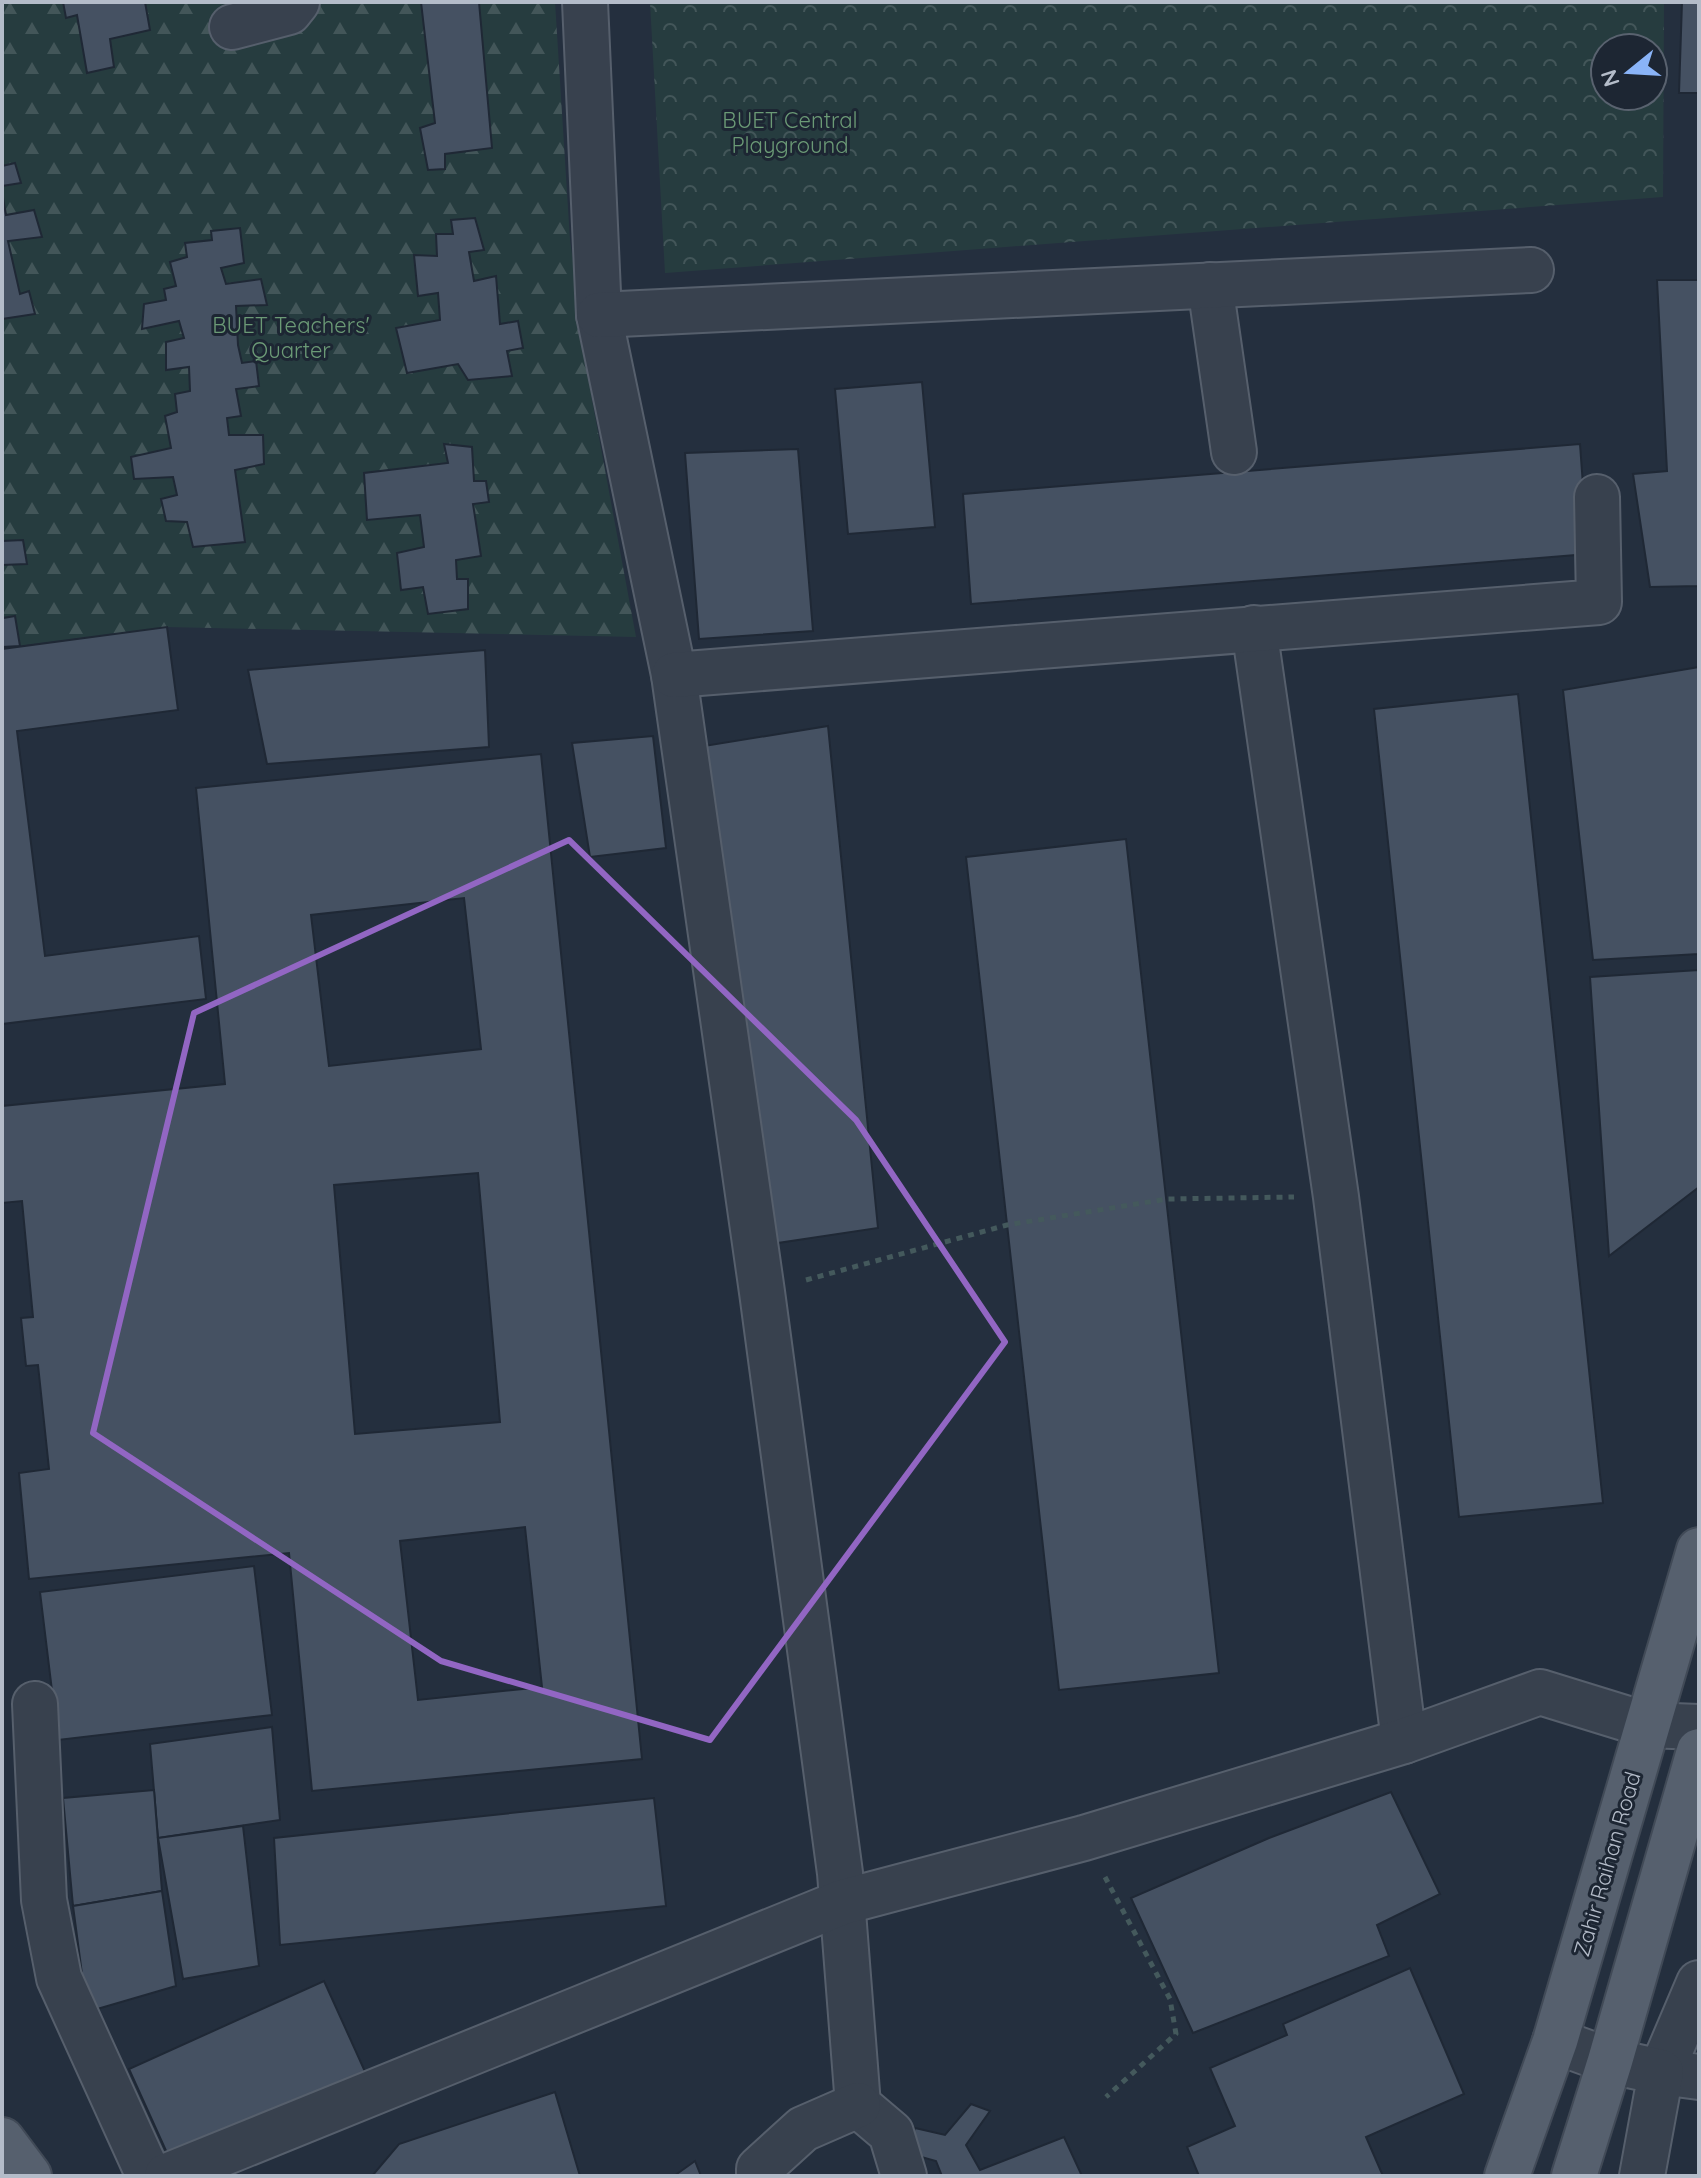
<svg xmlns="http://www.w3.org/2000/svg" width="1701" height="2178" font-family="Quicksand,sans-serif">
	<style>
		.forest { fill: url(#forest-firs) }
		.park { fill: url(#park-crowns); fill-rule: evenodd }
		.building { fill: #455162; stroke: #1f2835; stroke-width: 2; fill-rule: evenodd }
		.lines { fill: none; stroke-linecap: round; stroke-linejoin: round }
		.minor-casing { stroke: #565f6c; stroke-width: 48 }
		.major-casing { stroke: #414a57; stroke-width: 48 }
		.path { stroke: #44595c; stroke-width: 5; stroke-dasharray: 6 6; stroke-linecap: butt }
		.minor { stroke: #38414e; stroke-width: 44 }
		.major { stroke: #56606e; stroke-width: 44 }
		.marked { fill: none; stroke: #9266c3; stroke-width: 6; stroke-linejoin: round }
		.labels { text-anchor: middle; stroke-width: 6; stroke-linejoin: round; paint-order: stroke }
		.park-label { font-size: 22px; fill: #6b9a76; stroke: #1d2633 }
		.street-label { font-size: 22px; fill: #b4bcc9; stroke: #1d2633 }
	</style>
	<defs>
		<pattern id="forest-firs" width="22" height="20" patternUnits="userSpaceOnUse" patternTransform="scale(2)"><rect width="22" height="20" fill="#263c3f"/><path d="M5 1l3.5 6h-7zM16 11l3.5 6h-7z" fill="#435659"/></pattern>
		<pattern id="park-crowns" width="20" height="18" patternUnits="userSpaceOnUse" patternTransform="scale(2)"><rect width="20" height="18" fill="#263c3f"/><path d="M2 6a3 3 0 1 1 6 0M12 15a3 3 0 1 1 6 0" fill="none" stroke="#435659"/></pattern>
	</defs>
	<rect width="100%" height="100%" fill="#242f3e"/>
	<path class="forest" d="M2,2H555L570,240L592,400L636,637L167,627L2,648Z"/>
	<path class="park" d="M650,2H1664L1663,197L665,273ZM1605,48H1653V96H1605Z"/>
	<g class="building">
		<path d="M63,2H145L150,30L110,39L114,67L87,73L77,15L66,18Z"/>
		<path d="M421,2H479L492,148L445,154V169L428,170L420,128L435,123Z"/>
		<path d="M1682,2H1699V93H1679Z"/>
		<path d="M15,163L21,183L2,186V166Z"/>
		<path d="M2,192L6,215L34,210L42,237L8,241L20,294L29,291L35,314L2,319Z"/>
		<path d="M475,218L484,250L469,252L474,281L496,276L500,324L518,321L523,348L507,351L512,376L468,380L458,364L407,373L396,328L440,320L438,293L418,296L414,255L437,256L436,234H453L451,220Z"/>
		<path d="M240,228L244,263L221,268L226,284L261,279L267,305L236,306L238,345L242,363L256,361L259,386L236,389L241,416L227,418L229,435H263L264,464L235,470L245,542L193,547L187,522L166,521L161,499L177,495L173,477L134,479L131,457L171,448L165,416L177,412L175,394L190,391L189,367L166,370V342L184,338L179,321L142,329L144,304L166,300L164,289L176,286L170,262L187,257L185,243L212,240L211,231Z"/>
		<path d="M1657,280H1699V586L1650,587L1633,474L1667,471Z"/>
		<path d="M922,382L935,527L848,534L835,389Z"/>
		<path d="M444,444L472,447L474,481H486L489,502L473,504L481,556L456,560L457,579H468V609L428,614L423,587L401,590L397,553L424,547L420,515L367,520L364,473L448,463Z"/>
		<path d="M1580,444L1588,554L971,604L963,494Z"/>
		<path d="M798,449L813,631L699,639L685,453Z"/>
		<path d="M23,540L27,564L2,565V541Z"/>
		<path d="M2,609L3,618L15,616L20,646L2,647Z"/>
		<path d="M167,627L178,710L17,731L45,956L199,936L206,999L2,1024V649Z"/>
		<path d="M485,650L489,747L267,764L248,670Z"/>
		<path d="M1699,667V954L1593,960L1563,690Z"/>
		<path d="M1518,694L1603,1503L1459,1517L1374,709Z"/>
		<path d="M828,726L878,1228L771,1244L704,746Z"/>
		<path d="M653,736L666,848L590,857L572,743Z"/>
		<path d="M541,754L642,1759L312,1791L289,1553L29,1579L19,1473L49,1469L38,1365L26,1366L21,1318L33,1317L22,1201L2,1203V1106L225,1084L196,788ZM464,898L481,1049L329,1066L311,915ZM478,1173L500,1422L355,1434L334,1185ZM525,1527L542,1687L418,1700L400,1541Z"/>
		<path d="M1126,839L1219,1673L1059,1690L966,857Z"/>
		<path d="M1699,970V1187L1609,1256L1590,977Z"/>
		<path d="M254,1566L272,1715L58,1740L40,1592Z"/>
		<path d="M272,1727L280,1820L158,1838L150,1744Z"/>
		<path d="M154,1790L162,1891L73,1906L63,1798Z"/>
		<path d="M1391,1792L1440,1894L1377,1925L1389,1956L1193,2033L1131,1898L1269,1838Z"/>
		<path d="M654,1798L666,1906L280,1945L274,1838Z"/>
		<path d="M243,1826L259,1966L183,1979L158,1838Z"/>
		<path d="M162,1891L176,1986L87,2012L73,1906Z"/>
		<path d="M1410,1968L1464,2094L1366,2137L1383,2176H1199L1187,2147L1235,2126L1210,2068L1287,2035L1283,2024Z"/>
		<path d="M324,1981L367,2076L172,2164L129,2069Z"/>
		<path d="M555,2092L580,2176H372L399,2144Z"/>
		<path d="M971,2104L990,2111L966,2145L980,2170L1064,2137L1082,2176H942L936,2161L907,2153L915,2128L945,2135Z"/>
		<path d="M695,2161L701,2176H674Z"/>
	</g>
	<g class="lines">
		<g class="minor-casing">
			<g id="minor">
				<path d="M585,2L599,315L674,675L762,1292L840,1873L858,2105L891,2133L904,2176"/>
				<path d="M232,27L289,12L297,2"/>
				<path d="M1210,285L1234,452"/>
				<path d="M599,315L1531,270"/>
				<path d="M1254,628L1336,1197L1404,1741"/>
				<path d="M674,675L1599,602L1597,497"/>
				<path d="M35,1704L44,1900L59,1978L149,2176"/>
				<path d="M1699,1983L1661,2072L1699,2077"/>
				<path d="M1555,2041L1610,2061L1661,2072L1642,2176"/>
				<path d="M167,2176L843,1902L1084,1838L1404,1741L1540,1692L1647,1725L1699,1727"/>
				<path d="M759,2176V2169L803,2129L858,2105"/>
			</g>
		</g>
		<g class="major-casing">
			<g id="major">
				<path d="M2,2140L29,2176"/>
				<path d="M1507,2176L1555,2041L1699,1550"/>
				<path d="M1574,2176L1610,2061L1699,1751"/>
			</g>
		</g>
		<g class="path">
			<path d="M806,1280L1007,1225L1167,1199L1294,1197"/>
			<path d="M1105,1877L1170,1999L1176,2034L1106,2097"/>
		</g>
		<use href="#minor" class="minor"/>
		<use href="#major" class="major"/>
	</g>
	<path class="marked" d="M569,840L856,1120L1005,1342L710,1740L441,1661L93,1433L194,1013Z"/>
	<g class="labels">
		<g class="park-label">
			<text x="790" y="128">BUET Central<tspan x="790" dy="25">Playground</tspan></text>
			<text x="291" y="333">BUET Teachers'<tspan x="291" dy="25">Quarter</tspan></text>
		</g>
		<g class="street-label">
			<text transform="translate(1607 1864) rotate(-74)" y="8">Zahir Raihan Road</text>
		</g>
	</g>
	<rect width="1701" height="2178" fill="none" stroke="#b4bcc9" stroke-width="8"/>
	<g transform="translate(1629 72) rotate(252)"><circle r="38" fill="#1d2633" stroke="#59626f" stroke-width="2"/>
	<path d="M0-6L14 30L0 20L-14 30Z" fill="#8ab4f8"/>
	<text y="-12" font-size="22" font-weight="bold" text-anchor="middle" fill="#b4bcc9">N</text>
	</g>
</svg>
